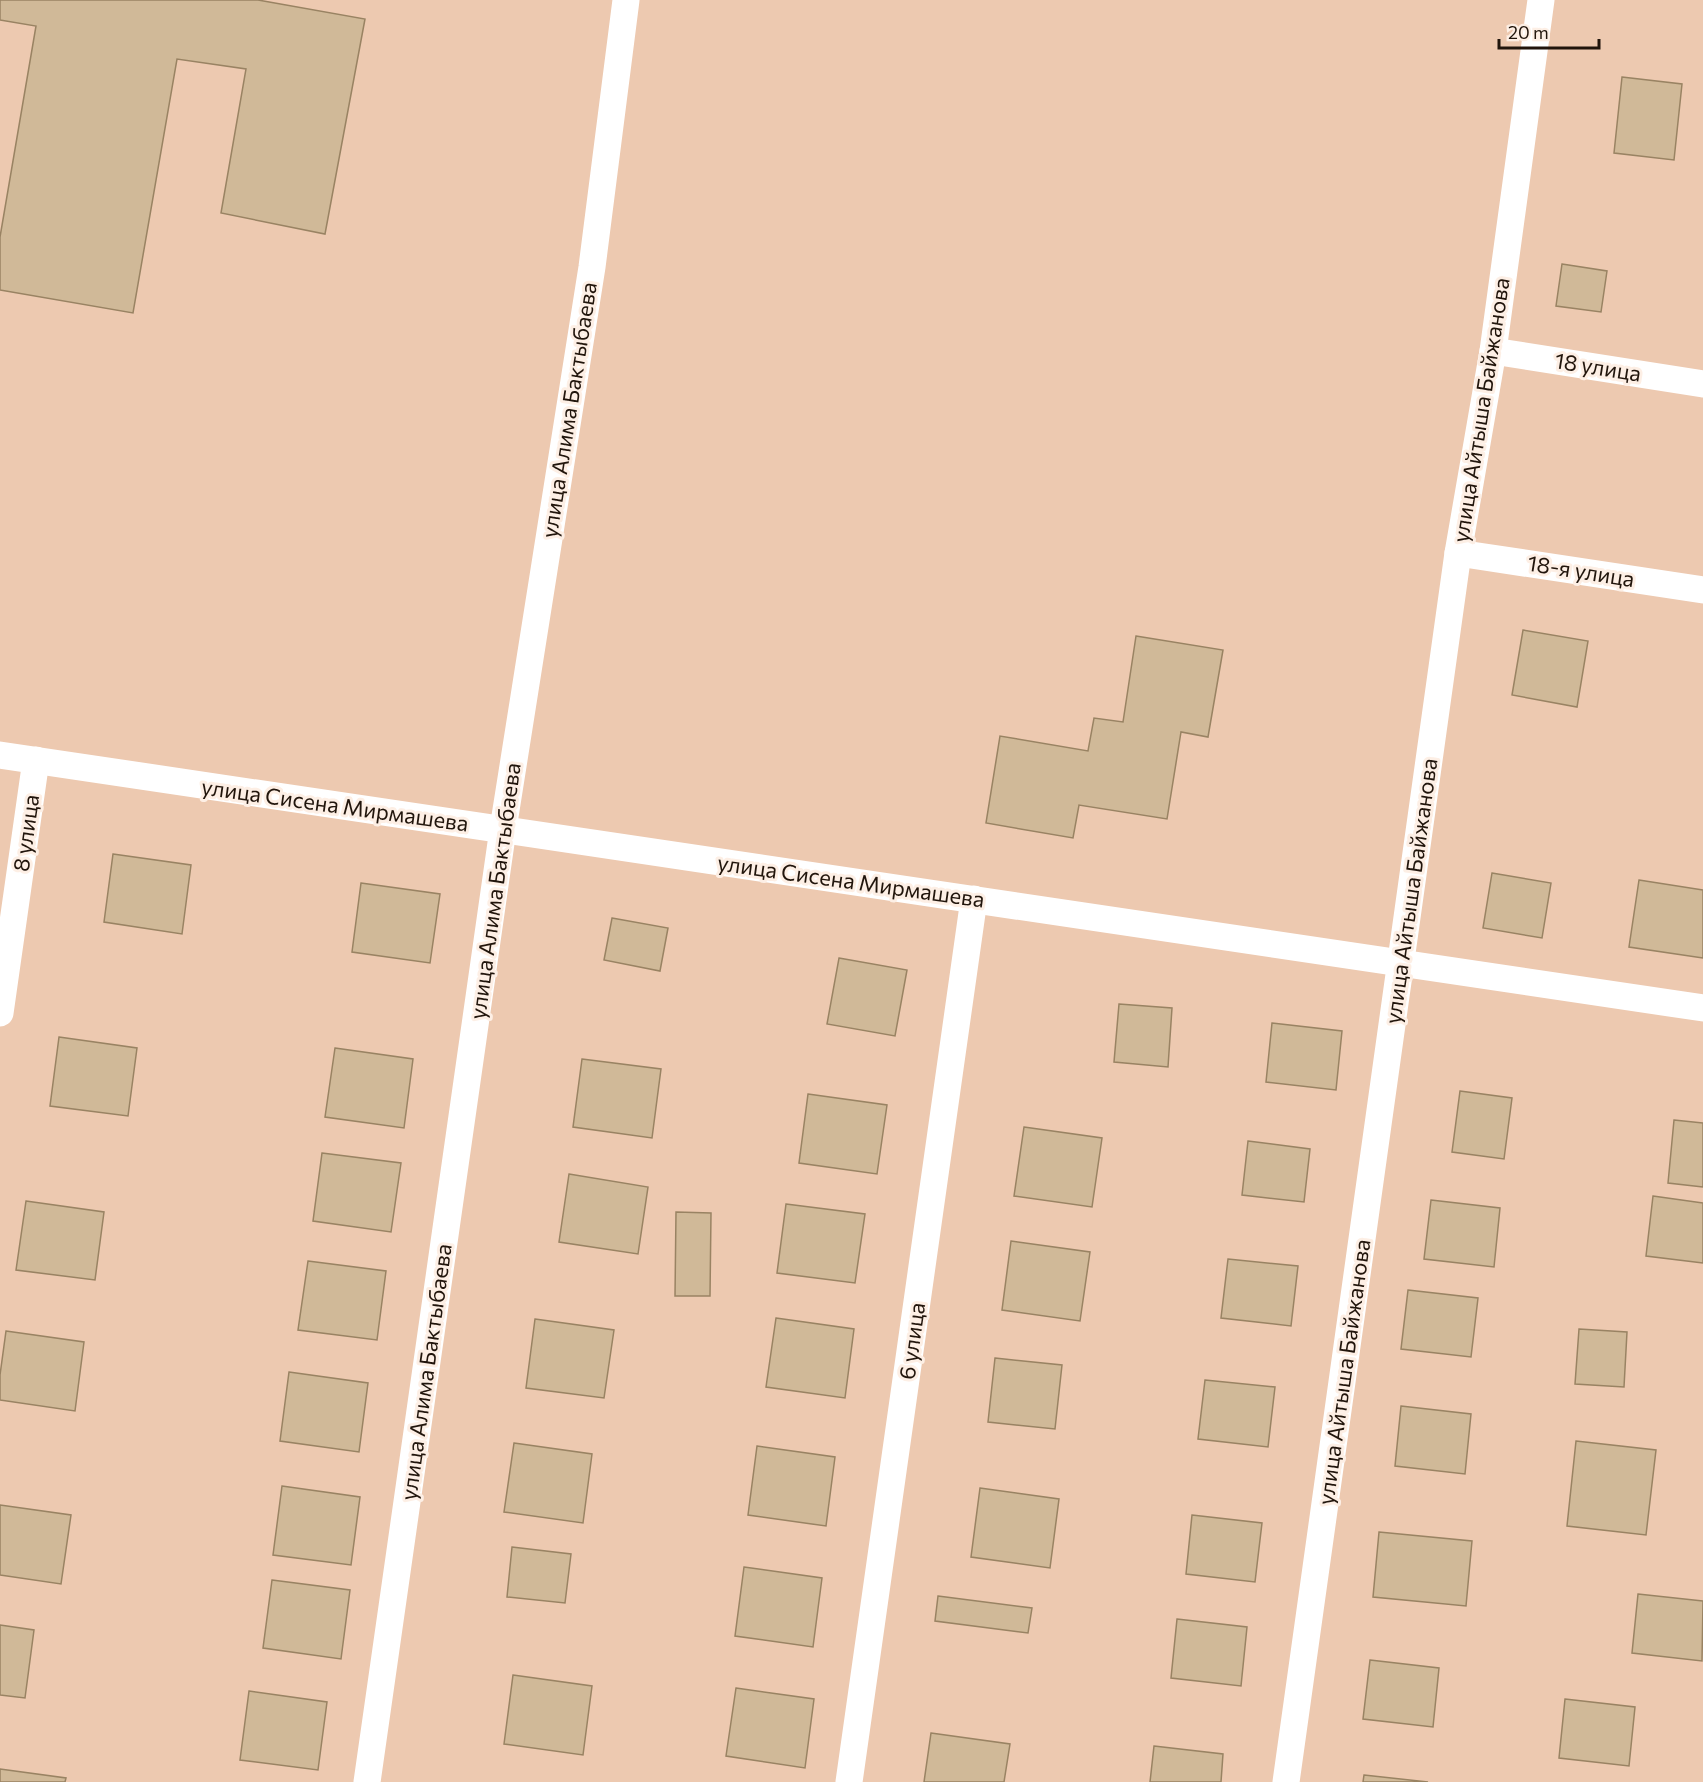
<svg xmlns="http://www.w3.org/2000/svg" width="1703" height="1782" font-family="Commissioner,sans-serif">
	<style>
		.building { fill: #d0b998; stroke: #998363; stroke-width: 1.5 }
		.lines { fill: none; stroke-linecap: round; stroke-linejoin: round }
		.street { stroke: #fff; stroke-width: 27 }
		.labels { text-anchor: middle; stroke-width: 6; stroke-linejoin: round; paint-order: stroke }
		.street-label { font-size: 22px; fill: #21150c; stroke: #fdefe5 }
	</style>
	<rect width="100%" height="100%" fill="#edc9b0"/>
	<g class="building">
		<path d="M0,0H258L365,19L325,234L221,213L246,69L177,59L133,313L0,290V237L36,26L0,20Z"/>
		<path d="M1622,77L1682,84L1674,160L1614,153Z"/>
		<path d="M1562,264L1607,271L1601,312L1556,306Z"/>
		<path d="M1523,630L1588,641L1577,707L1512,695Z"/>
		<path d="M1136,636L1223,650L1208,737L1181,732L1167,819L1079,805L1073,838L986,823L1000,736L1088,751L1094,718L1123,722Z"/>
		<path d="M113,854L191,865L182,934L104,922Z"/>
		<path d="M1492,873L1551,883L1542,938L1483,928Z"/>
		<path d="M1639,880L1703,890V958L1629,947Z"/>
		<path d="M361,883L440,894L430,963L352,952Z"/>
		<path d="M612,918L668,928L660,971L604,960Z"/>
		<path d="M839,958L907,970L895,1036L827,1024Z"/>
		<path d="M1119,1004L1172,1008L1168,1067L1114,1062Z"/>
		<path d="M1272,1023L1342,1031L1336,1090L1266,1082Z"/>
		<path d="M59,1037L137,1048L128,1116L50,1106Z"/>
		<path d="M335,1048L413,1059L404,1128L325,1117Z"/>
		<path d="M582,1059L661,1069L652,1138L573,1127Z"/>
		<path d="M1460,1091L1512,1098L1504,1159L1452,1152Z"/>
		<path d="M808,1094L887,1105L877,1174L799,1163Z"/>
		<path d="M1674,1120L1703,1123V1187L1668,1183Z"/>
		<path d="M1024,1127L1102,1138L1092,1207L1014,1196Z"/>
		<path d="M1248,1141L1310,1149L1304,1202L1242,1195Z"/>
		<path d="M322,1153L401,1163L391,1232L313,1221Z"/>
		<path d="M569,1174L648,1187L638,1254L559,1242Z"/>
		<path d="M1653,1196L1703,1203V1263L1646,1256Z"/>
		<path d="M1431,1200L1500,1208L1494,1267L1424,1259Z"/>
		<path d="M26,1201L104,1212L95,1280L16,1270Z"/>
		<path d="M786,1204L865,1214L855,1283L777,1273Z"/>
		<path d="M676,1212L711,1213L710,1296H675Z"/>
		<path d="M1011,1241L1090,1252L1080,1321L1002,1310Z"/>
		<path d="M1228,1259L1298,1266L1291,1326L1221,1318Z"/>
		<path d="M308,1261L386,1271L377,1340L298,1330Z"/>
		<path d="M1408,1290L1478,1298L1471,1357L1401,1349Z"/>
		<path d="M776,1318L854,1329L845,1398L766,1387Z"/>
		<path d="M535,1319L614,1330L604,1398L526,1388Z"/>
		<path d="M1579,1329L1627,1332L1624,1387L1575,1384Z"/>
		<path d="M6,1331L84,1342L75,1411L0,1400V1375Z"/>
		<path d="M995,1358L1062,1365L1055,1429L988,1422Z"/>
		<path d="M289,1372L368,1383L359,1452L280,1441Z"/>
		<path d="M1205,1380L1275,1387L1268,1447L1198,1439Z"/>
		<path d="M1401,1406L1471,1414L1465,1474L1395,1466Z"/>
		<path d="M1576,1441L1656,1450L1646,1535L1567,1526Z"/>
		<path d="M514,1443L592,1454L583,1523L504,1512Z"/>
		<path d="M757,1446L835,1457L826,1526L748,1515Z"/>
		<path d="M282,1486L360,1497L351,1565L273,1555Z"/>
		<path d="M980,1488L1059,1499L1050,1568L971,1557Z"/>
		<path d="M0,1505L71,1515L61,1584L0,1575Z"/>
		<path d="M1192,1515L1262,1523L1255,1582L1186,1574Z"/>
		<path d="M1379,1532L1472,1541L1466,1606L1373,1597Z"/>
		<path d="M512,1547L571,1554L565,1603L507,1597Z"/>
		<path d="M744,1567L822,1578L813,1647L735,1636Z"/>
		<path d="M272,1580L350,1590L341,1659L263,1648Z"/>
		<path d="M1638,1594L1703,1601L1702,1661L1632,1653Z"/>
		<path d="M938,1596L1032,1608L1028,1633L935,1621Z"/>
		<path d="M1177,1619L1247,1627L1241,1686L1171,1678Z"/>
		<path d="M0,1625L34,1630L25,1698L0,1695Z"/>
		<path d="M1370,1660L1439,1668L1433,1727L1363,1719Z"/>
		<path d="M513,1675L592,1686L583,1755L504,1744Z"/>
		<path d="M736,1688L814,1699L805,1768L726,1756Z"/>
		<path d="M249,1691L327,1702L318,1770L240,1760Z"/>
		<path d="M1565,1699L1635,1707L1629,1766L1559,1758Z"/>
		<path d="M931,1733L1010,1744L1004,1782H924Z"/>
		<path d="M1154,1746L1223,1754L1221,1782H1150Z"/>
		<path d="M0,1769L66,1778L65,1782H0Z"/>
		<path d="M1364,1775L1428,1782H1363Z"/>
	</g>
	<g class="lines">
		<g class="street">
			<path d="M1493,351L1703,384"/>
			<path d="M1458,553L1703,590"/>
			<path d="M0,755L1703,1008"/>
			<path d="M0,1013L36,760"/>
			<path d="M367,1782L503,829L592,267L626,0"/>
			<path d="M849,1782L974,899"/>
			<path d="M1286,1782L1458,553L1493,351L1541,0"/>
		</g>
	</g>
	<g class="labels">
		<g class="street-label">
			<text transform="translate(1598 367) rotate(9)" y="8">18 улица</text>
			<text transform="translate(569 410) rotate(-81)" y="8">улица Алима Бактыбаева</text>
			<text transform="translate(1481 410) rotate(-81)" y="8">улица Айтыша Байжанова</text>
			<text transform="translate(1581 571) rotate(9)" y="8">18-я улица</text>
			<text transform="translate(335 805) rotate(8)" y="8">улица Сисена Мирмашева</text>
			<text transform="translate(26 833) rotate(-82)" y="8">8 улица</text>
			<text transform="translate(851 881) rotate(8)" y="8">улица Сисена Мирмашева</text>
			<text transform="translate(495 891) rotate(-82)" y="8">улица Алима Бактыбаева</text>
			<text transform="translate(1411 891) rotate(-82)" y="8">улица Айтыша Байжанова</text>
			<text transform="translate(912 1341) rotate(-82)" y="8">6 улица</text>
			<text transform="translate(426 1372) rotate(-82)" y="8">улица Алима Бактыбаева</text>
			<text transform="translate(1344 1372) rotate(-82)" y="8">улица Айтыша Байжанова</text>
		</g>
	</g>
	<path d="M1499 39v9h100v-9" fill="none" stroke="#21150c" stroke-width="3"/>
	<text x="1508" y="39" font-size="18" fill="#21150c" stroke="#fdefe5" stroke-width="4.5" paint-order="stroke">20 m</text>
</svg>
